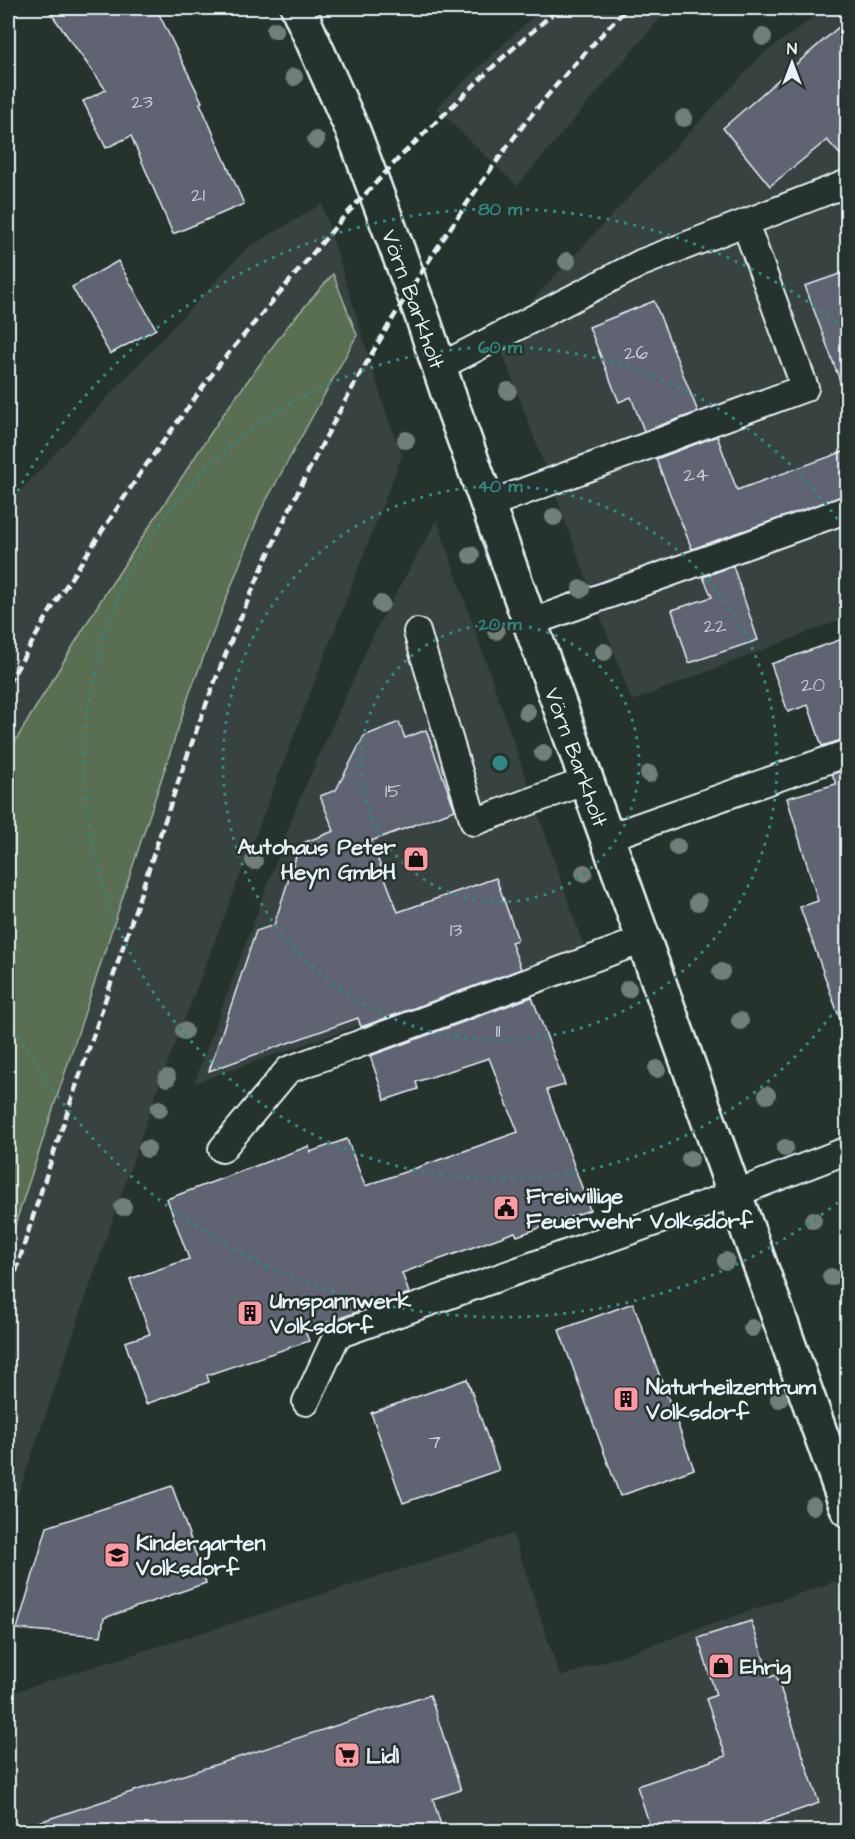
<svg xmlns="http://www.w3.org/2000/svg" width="855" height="1839" font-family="'Architects Daughter',sans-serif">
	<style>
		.built { fill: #384241 }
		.green { fill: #5a6e51; stroke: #a1b0a4; stroke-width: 1.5 }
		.building { fill: #616471; stroke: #e8f1f8; stroke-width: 1.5 }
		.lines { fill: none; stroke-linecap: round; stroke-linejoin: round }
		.lane-casing { stroke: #e8f1f8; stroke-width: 30 }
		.street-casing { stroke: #e8f1f8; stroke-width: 38 }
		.lane { stroke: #26332d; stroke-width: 26 }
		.street { stroke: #26332d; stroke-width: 33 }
		.rail { stroke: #e8f1f8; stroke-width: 4.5; stroke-dasharray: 9 4.5; stroke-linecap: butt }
		.tree { fill: #717f78 }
		.ring { fill: none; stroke: #308883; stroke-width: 3; stroke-dasharray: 3 6 }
		.labels { text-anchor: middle; stroke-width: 5; stroke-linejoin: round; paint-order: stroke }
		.number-label { font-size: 20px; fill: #c6ced6 }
		.street-label { font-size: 22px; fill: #e8f1f8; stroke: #26332d }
		.poi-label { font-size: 22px; font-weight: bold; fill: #e8f1f8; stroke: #26332d; text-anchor: start }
		.centre { fill: #308883; stroke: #26332d; stroke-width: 3 }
		.ring-label { font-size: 18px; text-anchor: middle; font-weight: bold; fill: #308883; stroke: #26332d; stroke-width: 5; stroke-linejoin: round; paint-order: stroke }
	</style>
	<rect width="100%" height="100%" fill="#26332d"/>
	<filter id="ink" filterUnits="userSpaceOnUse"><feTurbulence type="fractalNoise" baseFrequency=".0167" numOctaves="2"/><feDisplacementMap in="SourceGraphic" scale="12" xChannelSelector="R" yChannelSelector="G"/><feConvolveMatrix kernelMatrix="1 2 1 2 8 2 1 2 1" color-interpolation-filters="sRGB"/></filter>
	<g filter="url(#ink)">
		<g class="built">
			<path d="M542,8H669L517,186L436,108Z"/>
			<path d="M827,8H847V617L632,701L497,338L762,55Z"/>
			<path d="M322,204L387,416L402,455L154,1099L8,1524V504L246,249Z"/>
			<path d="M437,520L584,947L194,1083L299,800L376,629Z"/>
			<path d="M513,1534L560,1677L836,1581L848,1614L847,1831H8V1694Z"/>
		</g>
		<path class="green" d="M333,274L357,335L260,512L190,692L8,1246V753L101,600L222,416L287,327Z"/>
		<g class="building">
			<path d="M47,8H156L202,102L200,103L244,204L173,234L131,136L106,148L83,101L106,90Z"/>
			<path d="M848,19V163L827,140L770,186L723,128Z"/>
			<path d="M118,261L156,329L110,354L72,287Z"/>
			<path d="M848,271V388L843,389L805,286Z"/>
			<path d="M654,301L698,412L644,431L631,397L619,402L589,327Z"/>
			<path d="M717,436L737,490L848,450V494L692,549L656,459Z"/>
			<path d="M733,566L758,640L689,663L672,610L712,597L703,577Z"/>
			<path d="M848,637V738L822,746L808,705L788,712L771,664Z"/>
			<path d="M399,722L405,738L426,730L455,810L371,841L398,912L496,878L518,940L511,942L521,969L361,1027L358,1018L209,1071L256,931L274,925L300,844L334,831L320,796L336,790L364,736Z"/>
			<path d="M848,769V1024L842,1025L800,907L818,901L787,798L836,784L832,774Z"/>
			<path d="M532,997L565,1085L547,1090L590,1210L517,1236L515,1232L402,1273L409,1293L305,1331L309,1341L207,1375L209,1382L146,1404L125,1342L150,1334L130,1279L189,1259L167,1199L309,1146L310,1152L347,1139L365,1186L518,1132L489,1058L416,1082L418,1089L385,1100L370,1056Z"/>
			<path d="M633,1303L694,1469L620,1496L559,1330Z"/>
			<path d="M467,1379L499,1470L403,1503L371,1413Z"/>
			<path d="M172,1486L206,1583L104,1618L101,1636L17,1629L47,1527Z"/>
			<path d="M751,1621L770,1677L776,1675L819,1803L735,1832H652L637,1786L726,1756L706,1699L716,1695L698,1638Z"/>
			<path d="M430,1695L461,1790L433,1799L443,1832H34L33,1824Z"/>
		</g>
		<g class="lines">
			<g class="lane-casing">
				<g id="lane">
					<path d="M439,367L641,263L848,183"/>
					<path d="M487,505L805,388L745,223"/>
					<path d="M529,623L848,509"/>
					<path d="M417,632L474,822L586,781"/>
					<path d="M606,838L848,753"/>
					<path d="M222,1149L288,1070L643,940"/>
					<path d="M306,1402L337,1335L734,1194L848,1150"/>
				</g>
			</g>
			<g class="street-casing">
				<path id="street" d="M298,8L353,131L420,310L452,405L848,1510"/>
			</g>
			<use href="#lane" class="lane"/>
			<use href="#street" class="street"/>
			<g class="rail">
				<path d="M8,684L58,598L141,472L222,361L342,219L399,158L499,61L559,8"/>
				<path d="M8,1298C40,1189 78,1082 114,974C150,866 184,757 227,651C300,469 396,297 513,139C546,94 589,48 627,8"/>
			</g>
		</g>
		<g class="tree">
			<circle cx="275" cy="30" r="9"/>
			<circle cx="763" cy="37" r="9"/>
			<circle cx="294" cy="77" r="9"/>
			<circle cx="684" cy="118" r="9"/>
			<circle cx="316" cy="140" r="9"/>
			<circle cx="567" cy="261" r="9"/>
			<circle cx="508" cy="391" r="9"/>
			<circle cx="406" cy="440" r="9"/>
			<circle cx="554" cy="517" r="9"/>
			<circle cx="471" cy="555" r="9"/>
			<circle cx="581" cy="589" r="9"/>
			<circle cx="381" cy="604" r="9"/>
			<circle cx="496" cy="631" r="9"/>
			<circle cx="604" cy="652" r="9"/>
			<circle cx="527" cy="712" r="9"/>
			<circle cx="543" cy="753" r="9"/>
			<circle cx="649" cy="774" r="9"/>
			<circle cx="677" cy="847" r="9"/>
			<circle cx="254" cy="861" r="9"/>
			<circle cx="584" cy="873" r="9"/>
			<circle cx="698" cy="902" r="9"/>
			<circle cx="721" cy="972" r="9"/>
			<circle cx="628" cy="989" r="9"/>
			<circle cx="740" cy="1021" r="9"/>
			<circle cx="184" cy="1031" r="9"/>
			<circle cx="657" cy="1069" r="9"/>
			<circle cx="167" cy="1078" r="9"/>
			<circle cx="767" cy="1095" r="9"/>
			<circle cx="159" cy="1109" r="9"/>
			<circle cx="785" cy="1148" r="9"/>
			<circle cx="147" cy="1149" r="9"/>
			<circle cx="690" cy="1159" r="9"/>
			<circle cx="123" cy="1207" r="9"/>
			<circle cx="813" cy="1220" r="9"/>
			<circle cx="726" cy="1261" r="9"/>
			<circle cx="831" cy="1277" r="9"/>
			<circle cx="752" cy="1328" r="9"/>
			<circle cx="779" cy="1399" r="9"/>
			<circle cx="813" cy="1506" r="9"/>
		</g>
	</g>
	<g class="ring">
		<circle cx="500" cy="763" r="139"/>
		<circle cx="500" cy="763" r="277"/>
		<path d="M847 993A416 416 0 1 1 847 533"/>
		<path d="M845 1197A554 554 0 0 1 9 1019M9 507A554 554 0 0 1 845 329"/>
	</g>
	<defs>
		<g id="shop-square" transform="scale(1.35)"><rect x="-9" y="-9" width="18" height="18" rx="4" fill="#ff9aa2" stroke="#26332d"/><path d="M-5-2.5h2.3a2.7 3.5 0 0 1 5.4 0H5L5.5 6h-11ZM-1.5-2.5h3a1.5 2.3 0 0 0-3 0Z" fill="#111"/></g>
		<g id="civic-square" transform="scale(1.35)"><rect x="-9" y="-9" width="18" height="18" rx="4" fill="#ff9aa2" stroke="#26332d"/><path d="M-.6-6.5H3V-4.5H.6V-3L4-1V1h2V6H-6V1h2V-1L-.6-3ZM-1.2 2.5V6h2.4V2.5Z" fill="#111"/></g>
		<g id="building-square" transform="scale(1.35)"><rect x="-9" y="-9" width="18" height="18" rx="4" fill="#ff9aa2" stroke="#26332d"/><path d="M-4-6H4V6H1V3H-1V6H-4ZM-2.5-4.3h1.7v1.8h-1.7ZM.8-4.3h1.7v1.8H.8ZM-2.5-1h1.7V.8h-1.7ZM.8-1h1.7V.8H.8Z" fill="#111"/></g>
		<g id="school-square" transform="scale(1.35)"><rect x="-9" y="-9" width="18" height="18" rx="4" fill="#ff9aa2" stroke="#26332d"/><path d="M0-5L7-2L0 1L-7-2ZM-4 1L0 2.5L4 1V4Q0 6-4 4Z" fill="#111"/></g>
		<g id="supermarket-square" transform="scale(1.35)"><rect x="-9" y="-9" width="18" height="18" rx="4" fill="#ff9aa2" stroke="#26332d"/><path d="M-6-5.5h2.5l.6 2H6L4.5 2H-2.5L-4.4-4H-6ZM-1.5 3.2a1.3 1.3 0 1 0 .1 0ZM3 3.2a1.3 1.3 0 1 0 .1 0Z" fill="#111"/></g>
	</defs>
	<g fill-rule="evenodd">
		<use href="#shop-square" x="416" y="859"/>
		<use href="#civic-square" x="506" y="1208"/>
		<use href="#building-square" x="250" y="1313"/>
		<use href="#building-square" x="626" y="1399"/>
		<use href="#school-square" x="117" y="1555"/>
		<use href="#shop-square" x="721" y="1666"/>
		<use href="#supermarket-square" x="347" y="1755"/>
	</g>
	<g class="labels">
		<g class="number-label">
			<text x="142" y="108">23</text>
			<text x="198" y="201">21</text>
			<text x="636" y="359">26</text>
			<text x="696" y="481">24</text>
			<text x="715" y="632">22</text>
			<text x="813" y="691">20</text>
			<text x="393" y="797">15</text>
			<text x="456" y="936">13</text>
			<text x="498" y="1037">11</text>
			<text x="435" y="1448">7</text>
		</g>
		<g class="street-label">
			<text transform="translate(414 299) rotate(70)" y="8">Vörn Barkholt</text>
			<text transform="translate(577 757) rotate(70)" y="8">Vörn Barkholt</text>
		</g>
		<g class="poi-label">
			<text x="396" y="854" text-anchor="end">Autohaus Peter<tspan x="396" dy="25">Heyn GmbH</tspan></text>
			<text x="526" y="1203">Freiwillige<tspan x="526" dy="25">Feuerwehr Volksdorf</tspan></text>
			<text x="270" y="1308">Umspannwerk<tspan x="270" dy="25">Volksdorf</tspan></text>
			<text x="646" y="1394">Naturheilzentrum<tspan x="646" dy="25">Volksdorf</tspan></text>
			<text x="136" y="1550">Kindergarten<tspan x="136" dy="25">Volksdorf</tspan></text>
			<text x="740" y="1674">Ehrig</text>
			<text x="366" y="1763">Lidl</text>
		</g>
	</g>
	<circle cx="500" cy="763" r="9" class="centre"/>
	<g class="ring-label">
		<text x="500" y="215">80 m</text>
		<text x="500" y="353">60 m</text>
		<text x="500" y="492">40 m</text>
		<text x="500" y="630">20 m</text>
	</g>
	<rect width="855" height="1839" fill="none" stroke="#26332d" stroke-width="30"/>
	<rect x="15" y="15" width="825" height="1809" fill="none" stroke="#e8f1f8" stroke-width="2" filter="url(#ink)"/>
	<g transform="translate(792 63)" stroke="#26332d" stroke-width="4.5" paint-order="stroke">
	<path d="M0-4.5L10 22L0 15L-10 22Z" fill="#e8f1f8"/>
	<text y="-9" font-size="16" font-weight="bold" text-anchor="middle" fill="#e8f1f8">N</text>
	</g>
</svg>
